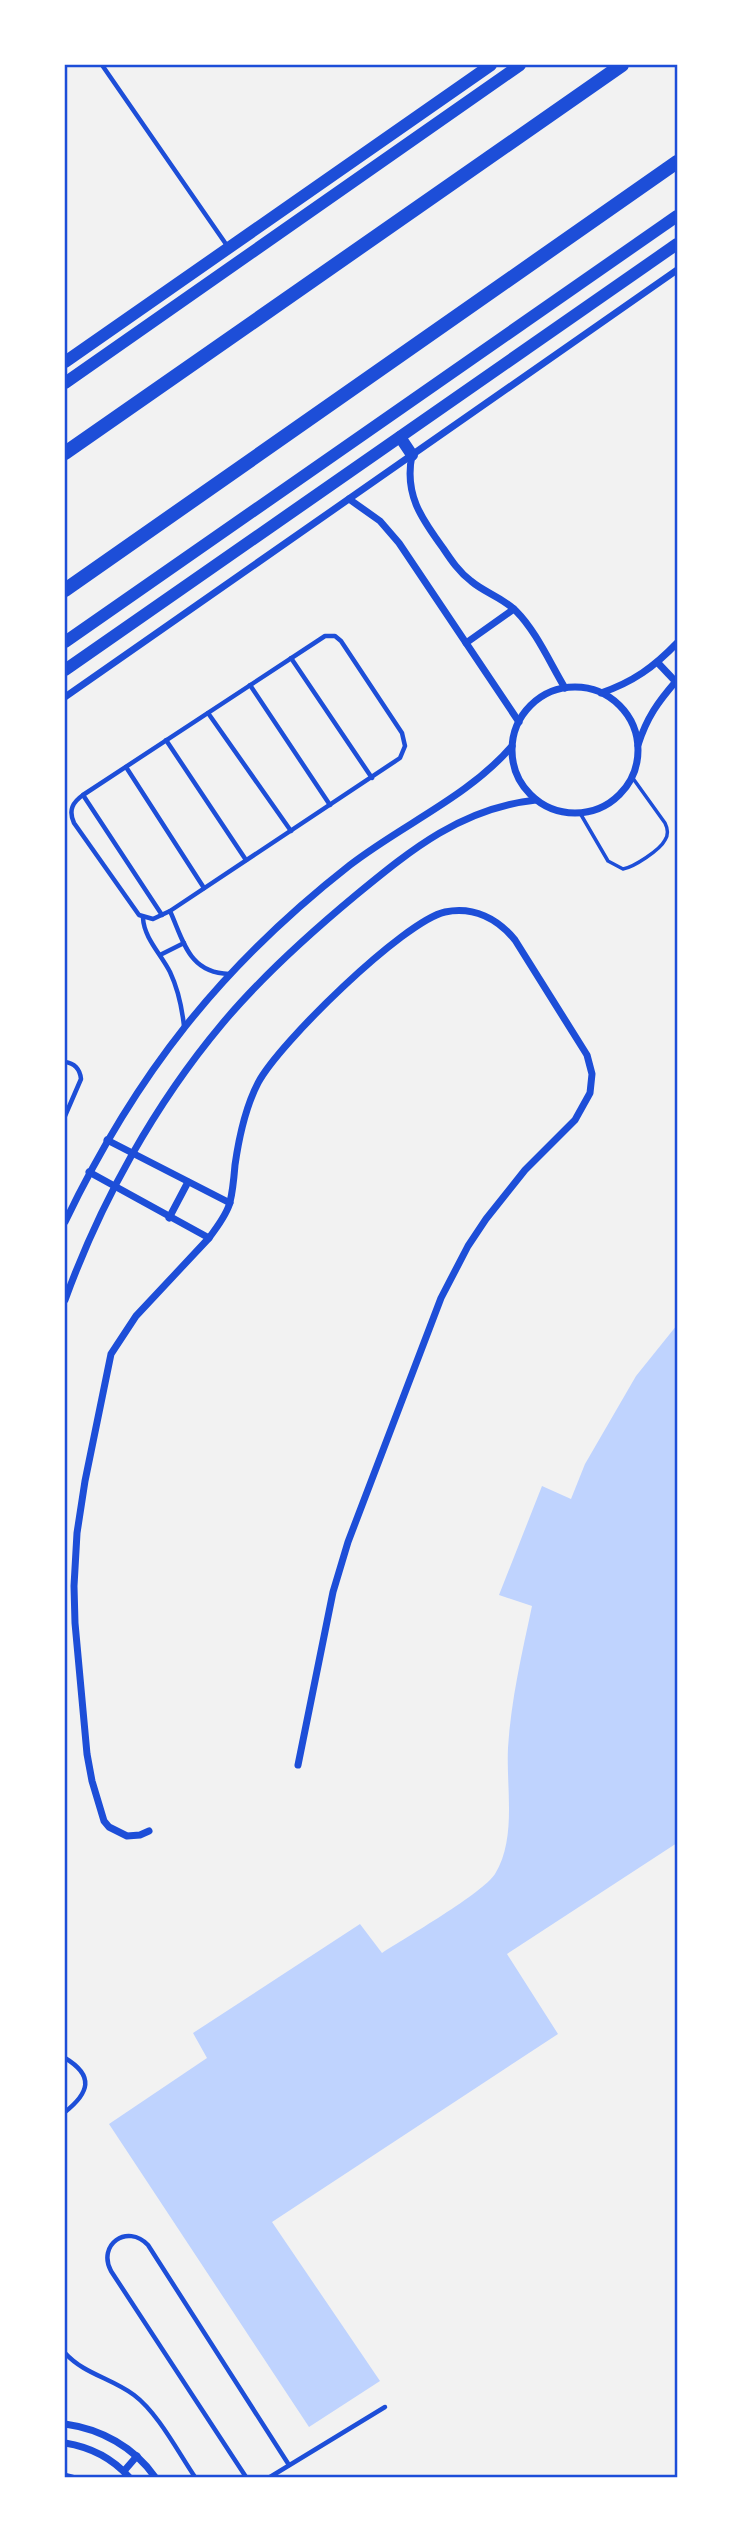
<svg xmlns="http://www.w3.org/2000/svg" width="742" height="2542" font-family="'Roboto Serif',serif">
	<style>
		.water { fill: #bfd3fe }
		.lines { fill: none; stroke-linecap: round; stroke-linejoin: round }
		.path { stroke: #1d4ed8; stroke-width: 3.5 }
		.service { stroke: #1d4ed8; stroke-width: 4.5 }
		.minor { stroke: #1d4ed8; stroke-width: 7 }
		.secondary { stroke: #1d4ed8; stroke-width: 12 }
		.trunk { stroke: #1d4ed8; stroke-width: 14 }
		.neatline { fill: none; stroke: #1d4ed8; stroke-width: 2.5 }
	</style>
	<rect width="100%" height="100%" fill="#f2f2f2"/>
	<path class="water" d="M677,1325V1843L507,1954L558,2034L272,2222L380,2381L309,2427L109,2124L207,2058L193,2033L360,1924L382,1953C405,1938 483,1893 495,1874C517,1838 506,1788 508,1748C511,1700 522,1653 532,1606L499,1595L542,1486L571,1499L585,1464L636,1376Z"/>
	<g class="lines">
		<path class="path" d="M580,813L608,861L623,869C634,867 660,850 665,840C669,834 668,829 665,823L632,777"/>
		<g class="service">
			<path d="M102,65L228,247"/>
			<path d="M325,636H335L341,641L402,733L405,746L400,758L170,911L153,919L139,915L74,823C68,810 73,802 83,795Z"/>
			<path d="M291,658L372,778"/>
			<path d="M250,685L330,805"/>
			<path d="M208,713L291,831"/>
			<path d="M166,740L246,860"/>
			<path d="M126,767L204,888"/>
			<path d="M83,795L162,915"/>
			<path d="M170,911C184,942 189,973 229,974"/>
			<path d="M143,918C144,938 161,954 170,972C178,989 182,1008 184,1026"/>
			<path d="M160,955L184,943"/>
			<path d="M65,1062C74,1063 80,1069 81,1079L65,1116"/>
			<path d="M65,2058C95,2076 89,2093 65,2112"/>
			<path d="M65,2353C84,2374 111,2378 134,2395C158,2413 178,2452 195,2477"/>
			<path d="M65,2475L73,2477"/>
			<path d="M246,2477L111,2271C97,2245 127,2223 148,2245L289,2465"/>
			<path d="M270,2477L385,2407"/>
		</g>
		<g class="minor">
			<path d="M412,455C404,494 421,518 443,548C451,560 459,572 471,581C485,593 502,597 516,611C536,631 550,663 565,688"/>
			<path d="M349,499L380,521L399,543L519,722"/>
			<path d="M466,643L514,609"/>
			<path d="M658,663L676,682"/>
			<circle cx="575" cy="750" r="63"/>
			<path d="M601,693C633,682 654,667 677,643"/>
			<path d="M65,697L677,270"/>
			<path d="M638,745C647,717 658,702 677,680"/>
			<path d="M107,1140L230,1203"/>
			<path d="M89,1172L209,1238C216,1228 227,1215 230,1202C233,1190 234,1177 235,1165C239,1137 245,1108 258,1083C278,1044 404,921 445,912C474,906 498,919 515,940L587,1055L592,1074L590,1093L575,1120L525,1170L486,1219L468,1246L441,1298L348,1542L333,1592L298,1765"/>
			<path d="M169,1218L188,1182"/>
			<path d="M65,1222C136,1074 221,966 350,865C403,824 468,797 512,746"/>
			<path d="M65,1300C101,1201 155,1104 222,1024C262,976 309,934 356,895C412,849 462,808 536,800"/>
			<path d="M149,1831L140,1835L127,1836L109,1827L104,1821L92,1781L87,1754L75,1623L74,1586L77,1533L85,1481L111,1354L136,1316L209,1238"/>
			<path d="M65,2424C101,2429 134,2447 155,2477"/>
			<path d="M65,2443C90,2447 112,2458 129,2477"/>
			<path d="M124,2471L137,2456"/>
		</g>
		<g class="secondary">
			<path d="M65,362L491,65"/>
			<path d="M65,383L520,65"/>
			<path d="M400,437L412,455"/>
			<path d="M65,642L677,216"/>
			<path d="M65,670L677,244"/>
		</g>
		<g class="trunk">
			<path d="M65,453L622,65"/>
			<path d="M65,590L677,162"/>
		</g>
	</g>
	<rect width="742" height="2542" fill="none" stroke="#ffffff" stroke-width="133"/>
	<rect x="66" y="66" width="610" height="2410" class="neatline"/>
</svg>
